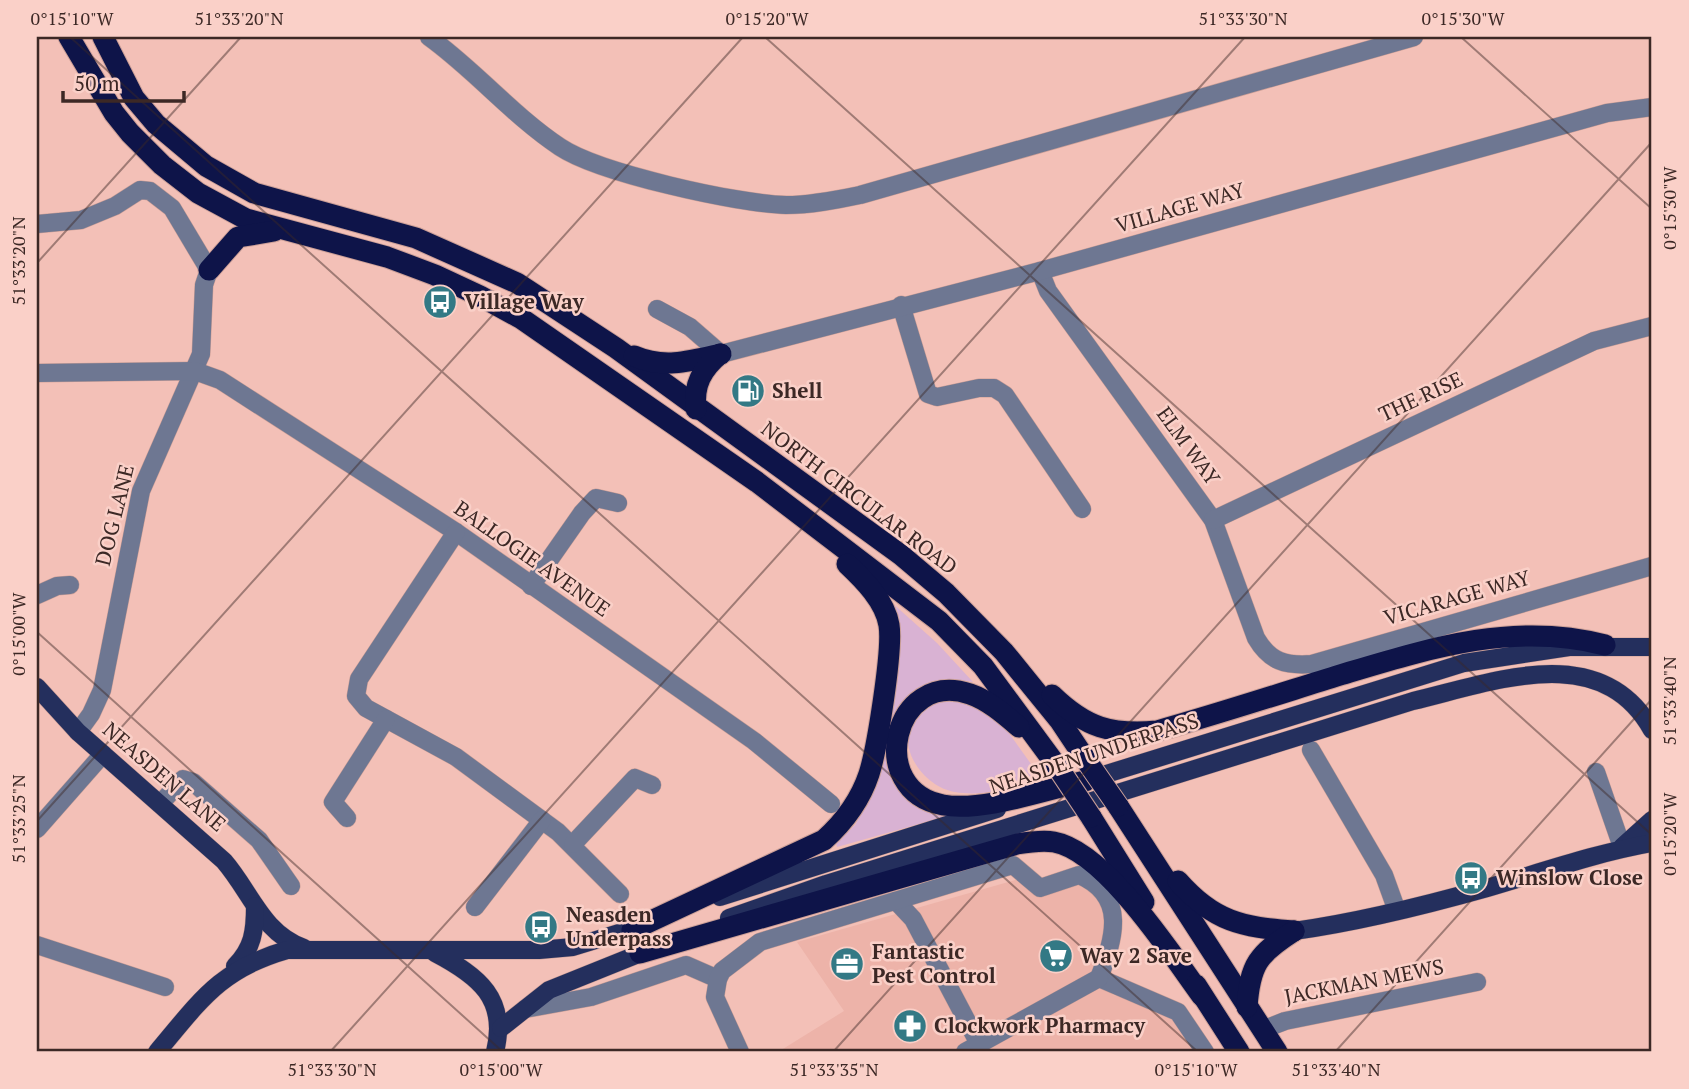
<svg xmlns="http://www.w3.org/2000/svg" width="1689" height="1089" font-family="'PT Serif',serif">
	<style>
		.built { fill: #edb3a9 }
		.green { fill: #d9b2d3 }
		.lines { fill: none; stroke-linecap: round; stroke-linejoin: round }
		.minor-casing { stroke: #cb9f97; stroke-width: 19 }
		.major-casing { stroke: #cb9f97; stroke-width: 19 }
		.highway-casing { stroke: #cb9f97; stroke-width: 23 }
		.minor { stroke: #6e7792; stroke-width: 18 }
		.major { stroke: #242f5d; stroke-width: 18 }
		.highway { stroke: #0e1449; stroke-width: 21 }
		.highway-bridge-casing { stroke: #cb9f97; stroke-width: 23; stroke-linecap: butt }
		.highway-bridge { stroke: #0e1449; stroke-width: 21 }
		.ticks { fill: none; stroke: #3c2825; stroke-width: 2; stroke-opacity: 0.45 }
		.labels { text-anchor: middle; stroke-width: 5; stroke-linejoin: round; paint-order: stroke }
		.street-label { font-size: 21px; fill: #3c2825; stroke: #fad0c8 }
		.poi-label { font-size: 21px; font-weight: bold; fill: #3c2825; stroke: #fad0c8; text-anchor: start }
		.neatline { fill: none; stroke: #3c2825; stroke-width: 2.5 }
		.ticks-label { font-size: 18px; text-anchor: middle; fill: #3c2825 }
	</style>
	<rect width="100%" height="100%" fill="#f3c0b7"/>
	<path class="built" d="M1022,878L1089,880L1112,912L1098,963L1113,995L1178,1013L1199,1052H778L844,1011L797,942Z"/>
	<g class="green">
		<path d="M891,602L937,643L973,682C959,680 944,679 930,684C895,697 871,747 894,779C902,791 912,803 925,809C932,812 939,811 944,817L837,847L836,843L855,825L865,807Z"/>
		<path d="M936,701L973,702L1006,729L1041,778C1014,788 983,797 955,792C923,787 891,743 918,714C923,709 931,705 936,701Z"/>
	</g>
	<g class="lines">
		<g class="minor-casing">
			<g id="minor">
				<path d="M429,37C475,70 512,115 560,147C599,173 738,204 786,205C811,205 836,200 860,195L1414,37"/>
				<path d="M37,224L81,220L115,206L140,190L150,191L172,208L209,270L204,285L201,354L141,491L102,690L91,714L78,732"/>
				<path d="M1040,271L1048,291L1213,520L1256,638C1270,662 1286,666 1312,664L1652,566"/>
				<path d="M901,305L928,394L937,397L979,388H994L1005,395L1082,509"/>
				<path d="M657,309L690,327L721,354L1040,271L1607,113L1652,107"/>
				<path d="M37,373L195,371L220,380L456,532L754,741L831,804"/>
				<path d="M1213,520L1594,341L1652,326"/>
				<path d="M456,532L359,679L356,696L366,708L456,757L558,832L620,894"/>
				<path d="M531,586L582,513L596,498L618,503"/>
				<path d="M37,595L57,586L70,585"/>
				<path d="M1311,750L1384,875L1397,911"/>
				<path d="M1596,772L1622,847"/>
				<path d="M160,804L183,779L193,782L259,840L291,886"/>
				<path d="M347,818L333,802L386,719"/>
				<path d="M37,829L103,754"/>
				<path d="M573,844L635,778L652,785"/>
				<path d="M896,901L913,919L979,1044"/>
				<path d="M475,907L542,820"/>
				<path d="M37,945L165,987"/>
				<path d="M1099,978L1178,1012L1205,1052"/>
				<path d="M525,1009L591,997L686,965L718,979"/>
				<path d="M1262,1030L1285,1021L1477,982"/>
				<path d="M740,1052L715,997L718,979L722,971L760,942L1013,865L1040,888L1079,875C1128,896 1114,939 1099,978"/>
				<path d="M965,1052L1099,978"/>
			</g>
		</g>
		<g class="major-casing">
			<g id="major">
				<path d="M37,687L78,732L224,861C251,892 262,933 304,948"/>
				<path d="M1087,780L1464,663L1569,647H1652"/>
				<path d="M1622,847L1652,820"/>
				<path d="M720,897L997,809"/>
				<path d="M729,918L826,884L1413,701C1494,682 1601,639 1652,730"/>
				<path d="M1294,931C1359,922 1423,906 1487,888C1542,872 1596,853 1652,843"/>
				<path d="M435,953C479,976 508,999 495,1052"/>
				<path d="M235,966C253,948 255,931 255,906"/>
				<path d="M501,1028L549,990L651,949"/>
				<path d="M157,1052C200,1001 220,969 287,950H539L573,947L645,925"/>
			</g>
		</g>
		<g class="highway-casing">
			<g id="highway">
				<path d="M69,37L114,113L130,133L162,165L198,193L246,219L387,257L435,275L480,296L522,319L757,482L939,621L983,666L1059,769"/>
				<path d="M103,37L134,98L156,124L206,166L254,193L416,238L517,283L616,348L901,555L946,593L1004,652L1060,721L1084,757"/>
				<path d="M209,270L238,237L274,231"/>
				<path d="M634,356C664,369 691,361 721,354"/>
				<path d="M696,409C693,385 702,369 720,354"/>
				<path d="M1052,695C1086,728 1111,735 1157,731C1218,714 1279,694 1340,675C1427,649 1514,621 1605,645"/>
				<path d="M1019,727C1005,715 988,700 970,694C893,668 865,791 943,805C983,812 1044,790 1085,781"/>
				<path d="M1118,806L1277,1052"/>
				<path d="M1091,817L1144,902"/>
				<path d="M1178,881C1214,922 1242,927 1294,931"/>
				<path d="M632,930L824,840C844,822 860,801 869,774C877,749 893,650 889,625C885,601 864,580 847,564"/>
				<path d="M640,953L1017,844C1029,842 1042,840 1054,842C1105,851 1172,955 1202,996"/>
				<path d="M1196,985L1239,1052"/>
				<path d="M1247,1007C1250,964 1258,954 1294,931"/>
			</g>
		</g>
		<use href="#minor" class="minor"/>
		<use href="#major" class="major"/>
		<use href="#highway" class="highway"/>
		<g class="highway-bridge-casing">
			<g id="highway-bridge">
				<path d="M1084,757L1118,806"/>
				<path d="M1059,769L1091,817"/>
			</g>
		</g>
		<use href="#highway-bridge" class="highway-bridge"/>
	</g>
	<path class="ticks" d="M70,37L1198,1052M765,37L1652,835M1461,37L1652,209M37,263L241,37M37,632L503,1052M37,821L743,37M330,1052L1245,37M833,1052L1652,142M1335,1052L1652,699"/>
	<defs>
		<g id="bus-disc" transform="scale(1.75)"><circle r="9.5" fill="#337985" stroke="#fad0c8"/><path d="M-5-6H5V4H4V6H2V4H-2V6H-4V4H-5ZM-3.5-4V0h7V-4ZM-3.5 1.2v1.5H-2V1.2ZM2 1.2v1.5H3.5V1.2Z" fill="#fff"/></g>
		<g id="fuel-disc" transform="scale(1.75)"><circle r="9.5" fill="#337985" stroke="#fad0c8"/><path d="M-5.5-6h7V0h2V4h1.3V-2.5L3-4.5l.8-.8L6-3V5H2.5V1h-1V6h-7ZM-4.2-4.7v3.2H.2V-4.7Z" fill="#fff"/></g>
		<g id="supermarket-disc" transform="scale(1.75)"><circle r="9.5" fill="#337985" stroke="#fad0c8"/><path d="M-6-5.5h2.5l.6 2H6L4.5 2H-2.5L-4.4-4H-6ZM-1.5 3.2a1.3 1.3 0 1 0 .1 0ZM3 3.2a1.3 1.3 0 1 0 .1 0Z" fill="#fff"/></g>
		<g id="office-disc" transform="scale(1.75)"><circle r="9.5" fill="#337985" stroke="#fad0c8"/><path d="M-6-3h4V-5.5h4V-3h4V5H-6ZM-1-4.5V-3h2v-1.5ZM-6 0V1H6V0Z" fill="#fff"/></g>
		<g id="pharmacy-disc" transform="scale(1.75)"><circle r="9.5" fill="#337985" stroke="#fad0c8"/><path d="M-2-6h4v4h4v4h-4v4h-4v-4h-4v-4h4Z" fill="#fff"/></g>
	</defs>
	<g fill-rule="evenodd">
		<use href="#bus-disc" x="440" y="302"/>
		<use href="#fuel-disc" x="748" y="391"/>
		<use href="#bus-disc" x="1471" y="878"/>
		<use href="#bus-disc" x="541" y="927"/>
		<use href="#supermarket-disc" x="1056" y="956"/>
		<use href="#office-disc" x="847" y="964"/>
		<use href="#pharmacy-disc" x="910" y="1026"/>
	</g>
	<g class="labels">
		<g class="street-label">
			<text transform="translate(1180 208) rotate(-16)" y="7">VILLAGE WAY</text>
			<text transform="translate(1421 397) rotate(-25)" y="7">THE RISE</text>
			<text transform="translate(1188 446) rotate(54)" y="7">ELM WAY</text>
			<text transform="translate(859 498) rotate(37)" y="7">NORTH CIRCULAR ROAD</text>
			<text transform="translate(115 515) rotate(-76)" y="7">DOG LANE</text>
			<text transform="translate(532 559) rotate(35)" y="7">BALLOGIE AVENUE</text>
			<text transform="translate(1457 598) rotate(-16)" y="7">VICARAGE WAY</text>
			<text transform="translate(1094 754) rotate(-18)" y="7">NEASDEN UNDERPASS</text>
			<text transform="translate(164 777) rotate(41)" y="7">NEASDEN LANE</text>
			<text transform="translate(1364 982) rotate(-11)" y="7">JACKMAN MEWS</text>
		</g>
		<g class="poi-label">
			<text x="464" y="309">Village Way</text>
			<text x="772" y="398">Shell</text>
			<text x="1496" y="885">Winslow Close</text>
			<text x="566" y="922">Neasden<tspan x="566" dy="24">Underpass</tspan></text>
			<text x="872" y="959">Fantastic<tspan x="872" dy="24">Pest Control</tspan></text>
			<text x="1080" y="963">Way 2 Save</text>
			<text x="934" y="1033">Clockwork Pharmacy</text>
		</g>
	</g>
	<rect width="1689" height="1089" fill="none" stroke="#fad0c8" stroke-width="77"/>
	<path d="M63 91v10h121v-10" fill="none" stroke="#3c2825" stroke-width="3.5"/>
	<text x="74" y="91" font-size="21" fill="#3c2825" stroke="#fad0c8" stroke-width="5" paint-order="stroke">50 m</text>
	<rect x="38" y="38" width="1612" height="1012" class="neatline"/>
	<g class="ticks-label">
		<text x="72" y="25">0°15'10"W</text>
		<text x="239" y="25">51°33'20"N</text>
		<text x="767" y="25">0°15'20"W</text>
		<text x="1243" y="25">51°33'30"N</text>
		<text x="1463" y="25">0°15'30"W</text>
		<text transform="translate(1670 208) rotate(-90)" y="6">0°15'30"W</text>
		<text transform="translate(19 261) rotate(-90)" y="6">51°33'20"N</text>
		<text transform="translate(19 634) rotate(-90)" y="6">0°15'00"W</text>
		<text transform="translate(1670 701) rotate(-90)" y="6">51°33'40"N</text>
		<text transform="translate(19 819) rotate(-90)" y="6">51°33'25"N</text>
		<text transform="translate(1670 834) rotate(-90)" y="6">0°15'20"W</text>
		<text x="332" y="1076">51°33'30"N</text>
		<text x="501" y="1076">0°15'00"W</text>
		<text x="834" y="1076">51°33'35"N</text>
		<text x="1196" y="1076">0°15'10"W</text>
		<text x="1336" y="1076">51°33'40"N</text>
	</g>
</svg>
